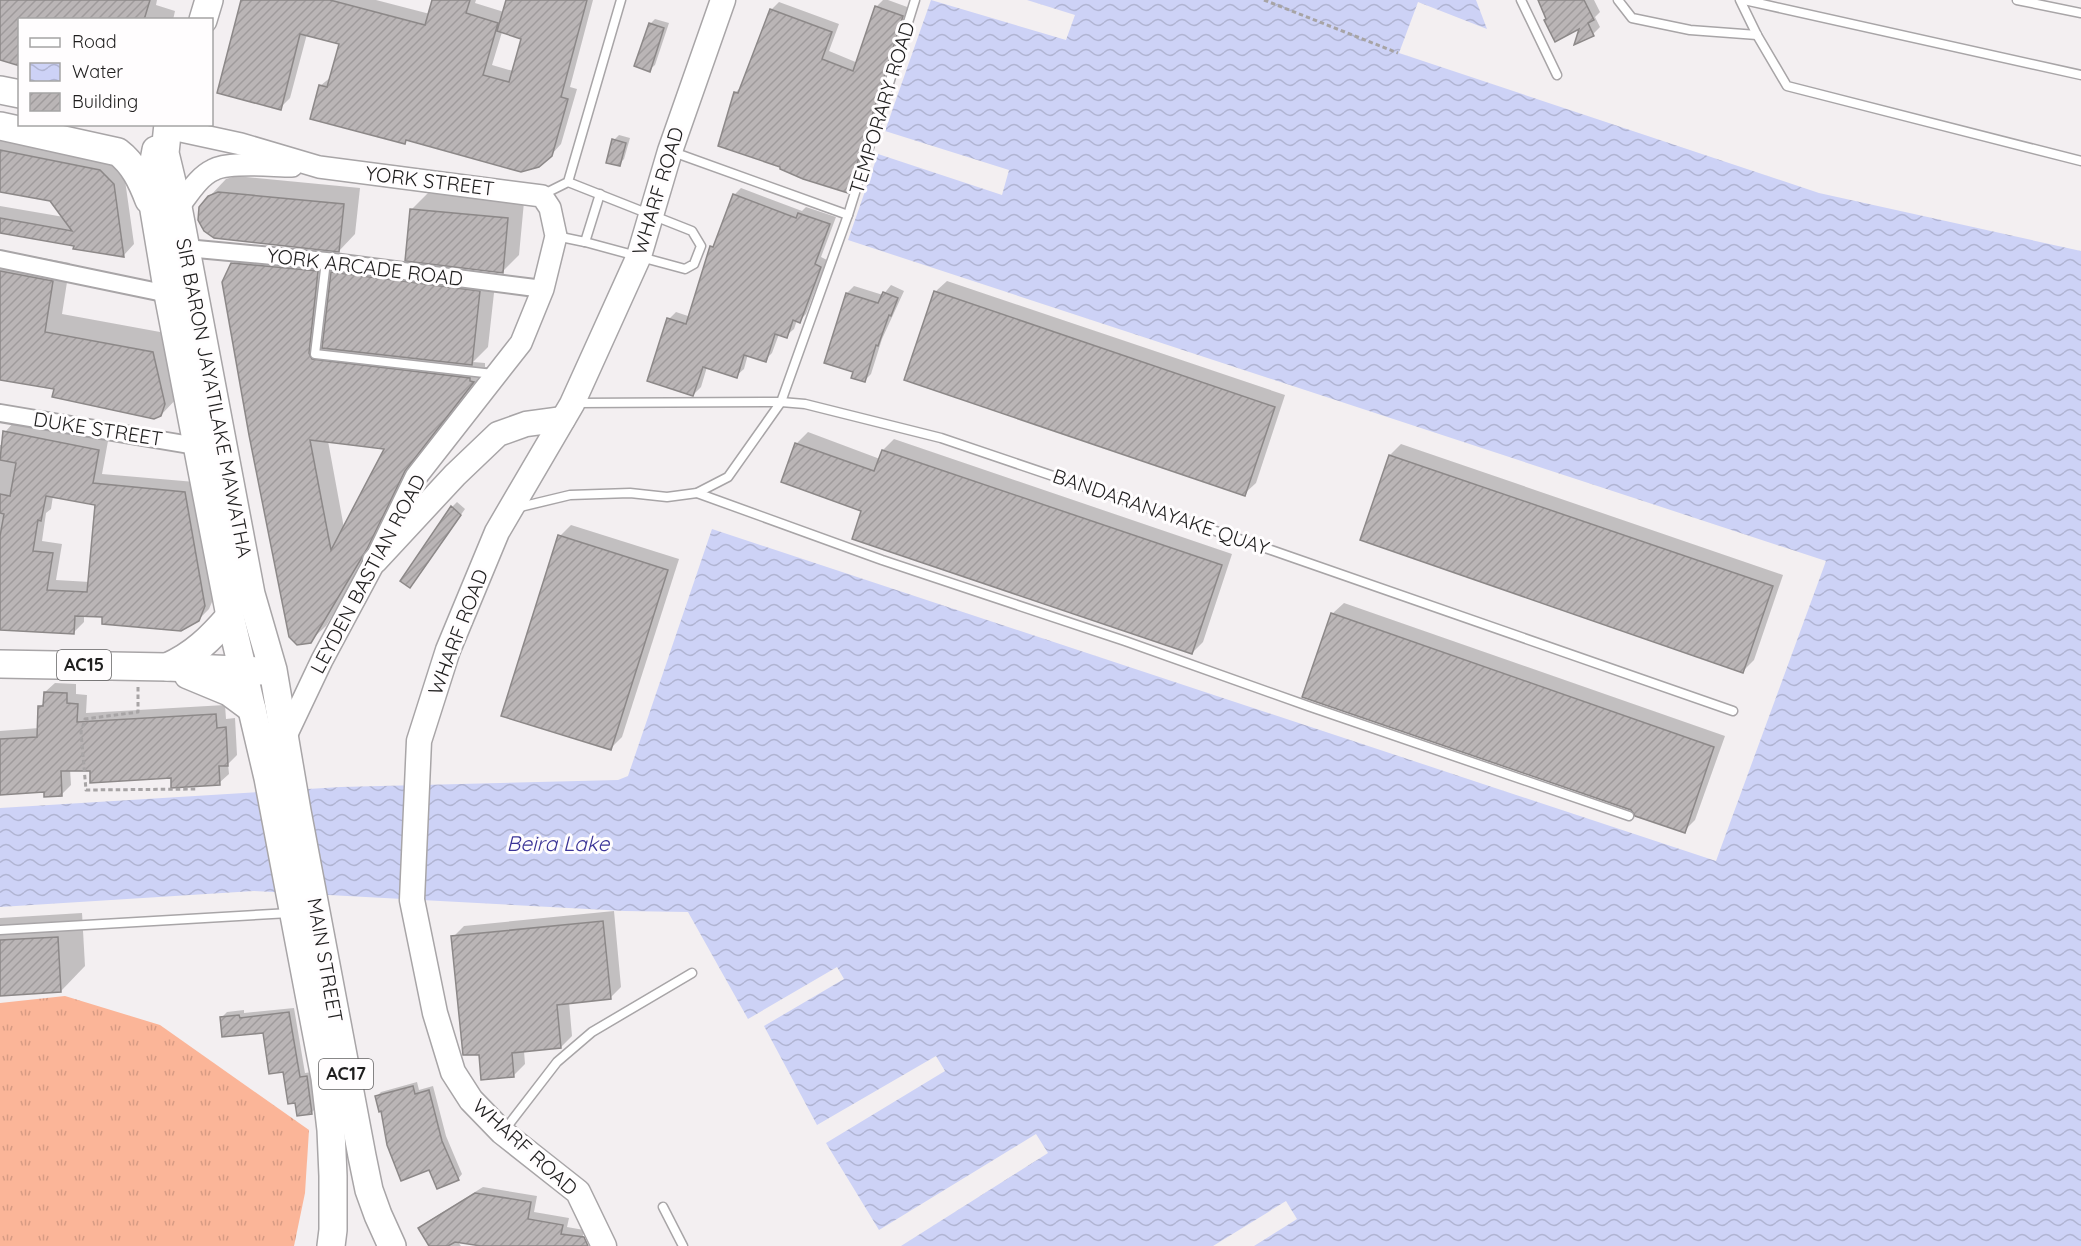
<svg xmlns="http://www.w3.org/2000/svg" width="2081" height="1246" font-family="Quicksand,sans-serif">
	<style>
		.grass { fill: url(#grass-tufts) }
		.water { fill: url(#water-waves) }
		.shadow { fill: #0003; fill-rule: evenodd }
		.building { fill: url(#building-hatch); stroke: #8c8888; stroke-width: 1.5; fill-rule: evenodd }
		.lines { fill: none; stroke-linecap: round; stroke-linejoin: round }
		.service-casing { stroke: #a8a5a7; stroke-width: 11 }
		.minor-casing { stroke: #a8a5a7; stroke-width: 20 }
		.tertiary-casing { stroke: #a8a5a7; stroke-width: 24 }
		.secondary-casing { stroke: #a8a5a7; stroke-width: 27 }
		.primary-casing { stroke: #a8a5a7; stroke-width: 30 }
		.path { stroke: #a7a4a5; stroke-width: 3; stroke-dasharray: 4.5 3; stroke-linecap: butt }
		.service { stroke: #fff; stroke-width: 8 }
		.minor { stroke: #fff; stroke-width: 16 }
		.tertiary { stroke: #fff; stroke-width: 21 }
		.secondary { stroke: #fff; stroke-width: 24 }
		.primary { stroke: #fff; stroke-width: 27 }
		.labels { text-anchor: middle; stroke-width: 6; stroke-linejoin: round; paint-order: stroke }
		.shield { fill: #fffdfe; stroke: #626161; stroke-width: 1.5 }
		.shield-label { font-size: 18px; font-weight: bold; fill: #1f1e1e }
		.street-label { font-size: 20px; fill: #1f1e1e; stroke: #fffdfe }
		.water-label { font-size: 21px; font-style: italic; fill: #3b3497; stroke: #fffdfe }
	</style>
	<defs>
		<pattern id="grass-tufts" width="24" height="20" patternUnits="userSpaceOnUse" patternTransform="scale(1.5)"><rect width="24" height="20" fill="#fbb598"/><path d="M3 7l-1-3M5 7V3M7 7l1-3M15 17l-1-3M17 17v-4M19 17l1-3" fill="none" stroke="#d79b83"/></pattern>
		<pattern id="water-waves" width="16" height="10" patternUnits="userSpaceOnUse" patternTransform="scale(1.5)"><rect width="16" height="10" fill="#cdd2f6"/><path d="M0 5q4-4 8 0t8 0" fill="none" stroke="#b0b4d2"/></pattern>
		<pattern id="building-hatch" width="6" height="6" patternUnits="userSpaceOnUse" patternTransform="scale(1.5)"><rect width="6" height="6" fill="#bab5b6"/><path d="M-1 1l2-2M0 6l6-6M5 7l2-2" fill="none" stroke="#9f9b9c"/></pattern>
	</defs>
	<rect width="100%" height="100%" fill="#f3eff1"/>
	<path class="grass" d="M65,996L160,1025L309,1130L305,1193L294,1246H0V1003Z"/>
	<path class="water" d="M931,0L1066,40L1075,15L1027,0H1476L1487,29L1418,2L1399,53L1819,193L2081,251V1246H1254L1297,1219L1286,1201L1213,1246H901L1048,1153L1036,1134L879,1230L826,1143L945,1071L936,1056L817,1125L764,1026L844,979L837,967L748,1019L688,912L625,911L254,891L0,907V808L341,787L618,780L628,776L712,529L1716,861L1826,561L848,240L878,154L1002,195L1009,170L885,131Z"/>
	<g class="shadow">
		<path d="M0,0H157L156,5L175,11L173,20H20L0,59Z"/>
		<path d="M243,0H376L430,14L433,0H476L475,3L504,12L507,0H593L570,87L577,89L561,144L551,155L408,139L404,142L320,86L331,77L341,43L307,34L290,98L280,108ZM502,32L523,38L513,71L492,65Z"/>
		<path d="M883,0H888L910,8L856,183L848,191L735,93L743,85L771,10L779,2L839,24L829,51L858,63L877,6Z"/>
		<path d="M1539,0H1594L1600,12L1595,17L1600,27L1593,34L1582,26L1547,18Z"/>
		<path d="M655,19L669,23L655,65L649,70L650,24Z"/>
		<path d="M619,135L630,138L624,159L619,164L614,140Z"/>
		<path d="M0,137L111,159L124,173L134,244L124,255L75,247L76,245L0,231V206L64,217L51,200L0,191Z"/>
		<path d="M236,176L360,188L355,234L339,251L209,197L226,179Z"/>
		<path d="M741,188L802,211L806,207L836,217L821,257L827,260L806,314L799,321L797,320L794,329L786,336L779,334L772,353L765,360L748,354L744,369L736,376L707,367L701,387L694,394L649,380L669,319L676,312L688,316L712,247L717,242L734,195Z"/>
		<path d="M428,193L524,202L519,255L502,272L411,210Z"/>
		<path d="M248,248L333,256L331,275L349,256L496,275L488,347L473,362L485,363V367H488L420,454L382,532L326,626L310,641L232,264ZM328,441L387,447L344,528Z"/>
		<path d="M10,252L70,263L62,314L171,334L179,396L161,415L56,388L0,378V253L8,255Z"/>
		<path d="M947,281L1285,395L1256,483L1244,494L935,292Z"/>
		<path d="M891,285L904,291L882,339L871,374L864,381L855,371L847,293L854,286L883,295Z"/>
		<path d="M15,421L108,441L102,474L195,482L215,595L209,609L198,620L84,615V622L74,632L0,628V445H2L5,432ZM53,496L96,504L90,582L56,580L62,544L42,541L46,513L51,509Z"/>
		<path d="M808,432L880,459L883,450L894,439L1232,554L1203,642L1192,653L863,510L783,481L797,443Z"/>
		<path d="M1401,444L1783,575L1754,660L1743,671L1361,539L1390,455Z"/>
		<path d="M457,502L465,509L410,586L452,507Z"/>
		<path d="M571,525L679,559L622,737L611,748L560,536Z"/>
		<path d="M1344,603L1725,736L1695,820L1684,831L1632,809L1332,614Z"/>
		<path d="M55,683L76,684V694L87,695L86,713L225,705L226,719L235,718L237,755L228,764L229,774L219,783L91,769H70L71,785L61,795L45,791L0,794V731L39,728V707L45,702V692Z"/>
		<path d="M614,911L621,987L610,998L569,1002L572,1036L561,1047L524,1051L525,1064L514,1075L480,1053L453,937L464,926Z"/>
		<path d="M82,913L85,966L61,991L0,995V918Z"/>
		<path d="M294,1008L305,1073L312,1072L317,1107L312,1112L296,1101L284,1070L264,1031L222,1017L227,1012L244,1010V1013Z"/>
		<path d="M417,1082L419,1090L433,1086L446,1136L462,1174L458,1179L430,1168L382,1110L377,1096L381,1092Z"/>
		<path d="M483,1187L537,1196L534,1212L569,1218L567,1227L584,1230L581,1246H490L457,1241L461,1246H431L420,1229L427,1222Z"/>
	</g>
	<g class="building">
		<path d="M0,0H150L144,20H20V66L0,60Z"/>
		<path d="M241,0H330L425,25L432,0H470L466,13L498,23L483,75L509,82L521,39L497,31L506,0H587L561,97L568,99L552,156L539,167L521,172L406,140L405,144L310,119L319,85L327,87L339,44L300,34L281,110L217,93Z"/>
		<path d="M1538,0H1584L1594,20L1588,23L1594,36L1574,45L1579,29L1555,42L1544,20L1546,19Z"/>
		<path d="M875,6L903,16L848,193L803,179L780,169V167L718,146L734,92L738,93L770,9L832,32L822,59L853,71Z"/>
		<path d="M649,23L664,28L650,72L634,66Z"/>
		<path d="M612,139L626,143L620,166L606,163Z"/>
		<path d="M0,150L100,170L114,184L124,257L73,249L74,246L0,233V218L72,231L50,201L0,192Z"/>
		<path d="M218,192L344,204L339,252L214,238L204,231L198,220L199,207L208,196Z"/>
		<path d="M733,194L796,218L798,213L830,224L815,264L821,267L800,323L793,320L787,338L775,334L766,362L744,355L737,378L703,367L693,396L647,381L667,318L686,324L710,246L713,247Z"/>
		<path d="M410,209L508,218L503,273L405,261Z"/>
		<path d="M231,263L318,271L309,353L312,359L470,378V381L474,382L405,471L367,549L311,643L297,645L289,637L249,435L222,282ZM310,440L384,449L331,550Z"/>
		<path d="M0,271L53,281L45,332L153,352L165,404L161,416L154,419L52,397L54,389L0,380Z"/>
		<path d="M331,272L480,291L472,365L322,348Z"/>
		<path d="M934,291L1275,407L1245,496L904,380Z"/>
		<path d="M883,292L898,298L891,316L889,315L878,346L876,345L865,382L851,378L853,372L824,363L846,293L878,303Z"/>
		<path d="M3,431L99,450L93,483L185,492L205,606L199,621L181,631L102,624V617L75,616L74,634L0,630V536L4,514L0,513V494L10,496L16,463L0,460ZM46,496L95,505L87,592L47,590L53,553L33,551L38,520L41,521Z"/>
		<path d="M795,443L874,471L882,450L1222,565L1192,654L852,539L861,511L781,482Z"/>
		<path d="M1389,455L1773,586L1743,673L1360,540Z"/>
		<path d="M451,506L461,515L410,588L400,581Z"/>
		<path d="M558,535L668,570L611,750L501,716Z"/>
		<path d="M1331,613L1714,747L1685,833L1635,816L1631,810L1302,697Z"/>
		<path d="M44,692L67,693V703L78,704L77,722L216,714L217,728L226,727L228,766H219L220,785L171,788V778L90,783V771H61L62,796L44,797V792L0,795V739L37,737L38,706H43Z"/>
		<path d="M603,921L611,999L557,1005L561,1048L512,1053L514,1077L481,1080L479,1055H463L451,936Z"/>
		<path d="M58,937L61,992L0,996V940Z"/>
		<path d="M289,1012L300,1077L307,1076L312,1114L297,1116L295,1103L288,1104L283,1072L269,1074L263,1033L222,1037L220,1017L239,1015L240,1018Z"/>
		<path d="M413,1086L415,1094L429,1090L442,1141L459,1180L437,1189L429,1170L401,1181L387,1145L381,1111L379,1112L375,1096Z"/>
		<path d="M475,1193L531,1202L528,1219L563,1225L561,1234L584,1237L588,1246H481L455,1242L448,1246H429L418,1228Z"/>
	</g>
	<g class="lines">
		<g class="service-casing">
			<g id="service">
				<path d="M1521,0L1557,75"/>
				<path d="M1618,0L1632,18L1690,30L1757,35"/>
				<path d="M1740,0L1757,35L1787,86L2081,161"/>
				<path d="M1744,0L2081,75"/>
				<path d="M2017,0L2081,13"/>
				<path d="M542,195L568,182L621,0"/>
				<path d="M848,215L915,0"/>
				<path d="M556,236L585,242L685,269L694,264L701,246L692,231L568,182"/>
				<path d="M585,242L600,194"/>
				<path d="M326,261L315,354L493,374"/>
				<path d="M576,403L781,402L805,404L941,438L1251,543L1733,711"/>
				<path d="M697,493L882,560L1125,641L1308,706L1629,816"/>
				<path d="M516,508L570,495L630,493L667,497L697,493L728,477L781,402L848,215L673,152"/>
				<path d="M0,930L290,913"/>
				<path d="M503,1132L557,1062L592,1032L692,973"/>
				<path d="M663,1207L683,1246"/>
			</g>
		</g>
		<g class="minor-casing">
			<g id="minor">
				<path d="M186,248L326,261L543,289"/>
				<path d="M0,259L168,294"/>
				<path d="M0,413L196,446"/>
			</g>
		</g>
		<g class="tertiary-casing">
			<g id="tertiary">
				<path d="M167,128L241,144L319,167L542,196L550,208L556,236L543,289L521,343L416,477L375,561L322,660L285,738"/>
				<path d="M178,207C188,195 198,177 213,170C229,161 272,166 292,166"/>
			</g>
		</g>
		<g class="secondary-casing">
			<g id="secondary">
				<path d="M375,561L455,475L498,434L526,424L563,419"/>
				<path d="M604,1246L578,1192L502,1132L471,1100L453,1072L435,1013L412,900L419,741L448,650L497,532L572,404L639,256L670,151L723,0"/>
			</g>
		</g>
		<g class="primary-casing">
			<g id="primary">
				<path d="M203,20L209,0"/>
				<path d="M0,90L20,94"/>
				<path d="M168,124L165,153L178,207L251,594L273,670L297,811L362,1156L369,1190L378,1215L392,1246"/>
				<path d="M0,126L118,152C134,164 142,182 149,200"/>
				<path d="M156,150L152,171L154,210L168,294L230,616L268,778L325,1078L331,1130L333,1176V1230L331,1246"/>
				<path d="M0,664L167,667L260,671"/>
				<path d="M167,667C194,655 211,638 230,616"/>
				<path d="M188,675L229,692L252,709"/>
			</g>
		</g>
		<g class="path">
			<path d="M1264,0L1398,53"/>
			<path d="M138,687V712L85,719L81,732L86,790L198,789"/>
		</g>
		<use href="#service" class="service"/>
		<use href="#minor" class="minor"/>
		<use href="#tertiary" class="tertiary"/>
		<use href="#secondary" class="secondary"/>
		<use href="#primary" class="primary"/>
	</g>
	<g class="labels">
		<g class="shield">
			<rect x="57" y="650" width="54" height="30" rx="4.5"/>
			<rect x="319" y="1059" width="54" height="30" rx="4.5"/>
		</g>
		<g class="shield-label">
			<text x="84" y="671">AC15</text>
			<text x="346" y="1080">AC17</text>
		</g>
		<g class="street-label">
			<text transform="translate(882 108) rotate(-73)" y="7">TEMPORARY ROAD</text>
			<text transform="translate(430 181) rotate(7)" y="7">YORK STREET</text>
			<text transform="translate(658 191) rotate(-73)" y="7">WHARF ROAD</text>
			<text transform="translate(365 267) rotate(7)" y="7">YORK ARCADE ROAD</text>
			<text transform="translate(214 398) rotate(79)" y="7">SIR BARON JAYATILAKE MAWATHA</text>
			<text transform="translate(98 429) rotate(9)" y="7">DUKE STREET</text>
			<text transform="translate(1161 512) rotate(19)" y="7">BANDARANAYAKE QUAY</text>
			<text transform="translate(368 574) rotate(-62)" y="7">LEYDEN BASTIAN ROAD</text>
			<text transform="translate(458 632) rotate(-69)" y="7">WHARF ROAD</text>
			<text transform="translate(325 960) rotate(80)" y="7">MAIN STREET</text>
			<text transform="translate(525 1147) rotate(42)" y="7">WHARF ROAD</text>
		</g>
		<g class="water-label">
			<text x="558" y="851">Beira Lake</text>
		</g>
	</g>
	<rect x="18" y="18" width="195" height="108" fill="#fffdfe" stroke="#a5a4a4" stroke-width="1.5"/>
	<rect x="30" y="38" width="30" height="9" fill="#ffffff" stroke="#a5a4a4" stroke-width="1.5"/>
	<text x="72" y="48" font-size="18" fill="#1f1e1e">Road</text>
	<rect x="30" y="63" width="30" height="18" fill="url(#water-waves)" stroke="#a5a4a4" stroke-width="1.5"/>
	<text x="72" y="78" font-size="18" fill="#1f1e1e">Water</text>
	<rect x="30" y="93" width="30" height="18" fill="url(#building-hatch)" stroke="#a5a4a4" stroke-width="1.5"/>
	<text x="72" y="108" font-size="18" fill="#1f1e1e">Building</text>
</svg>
